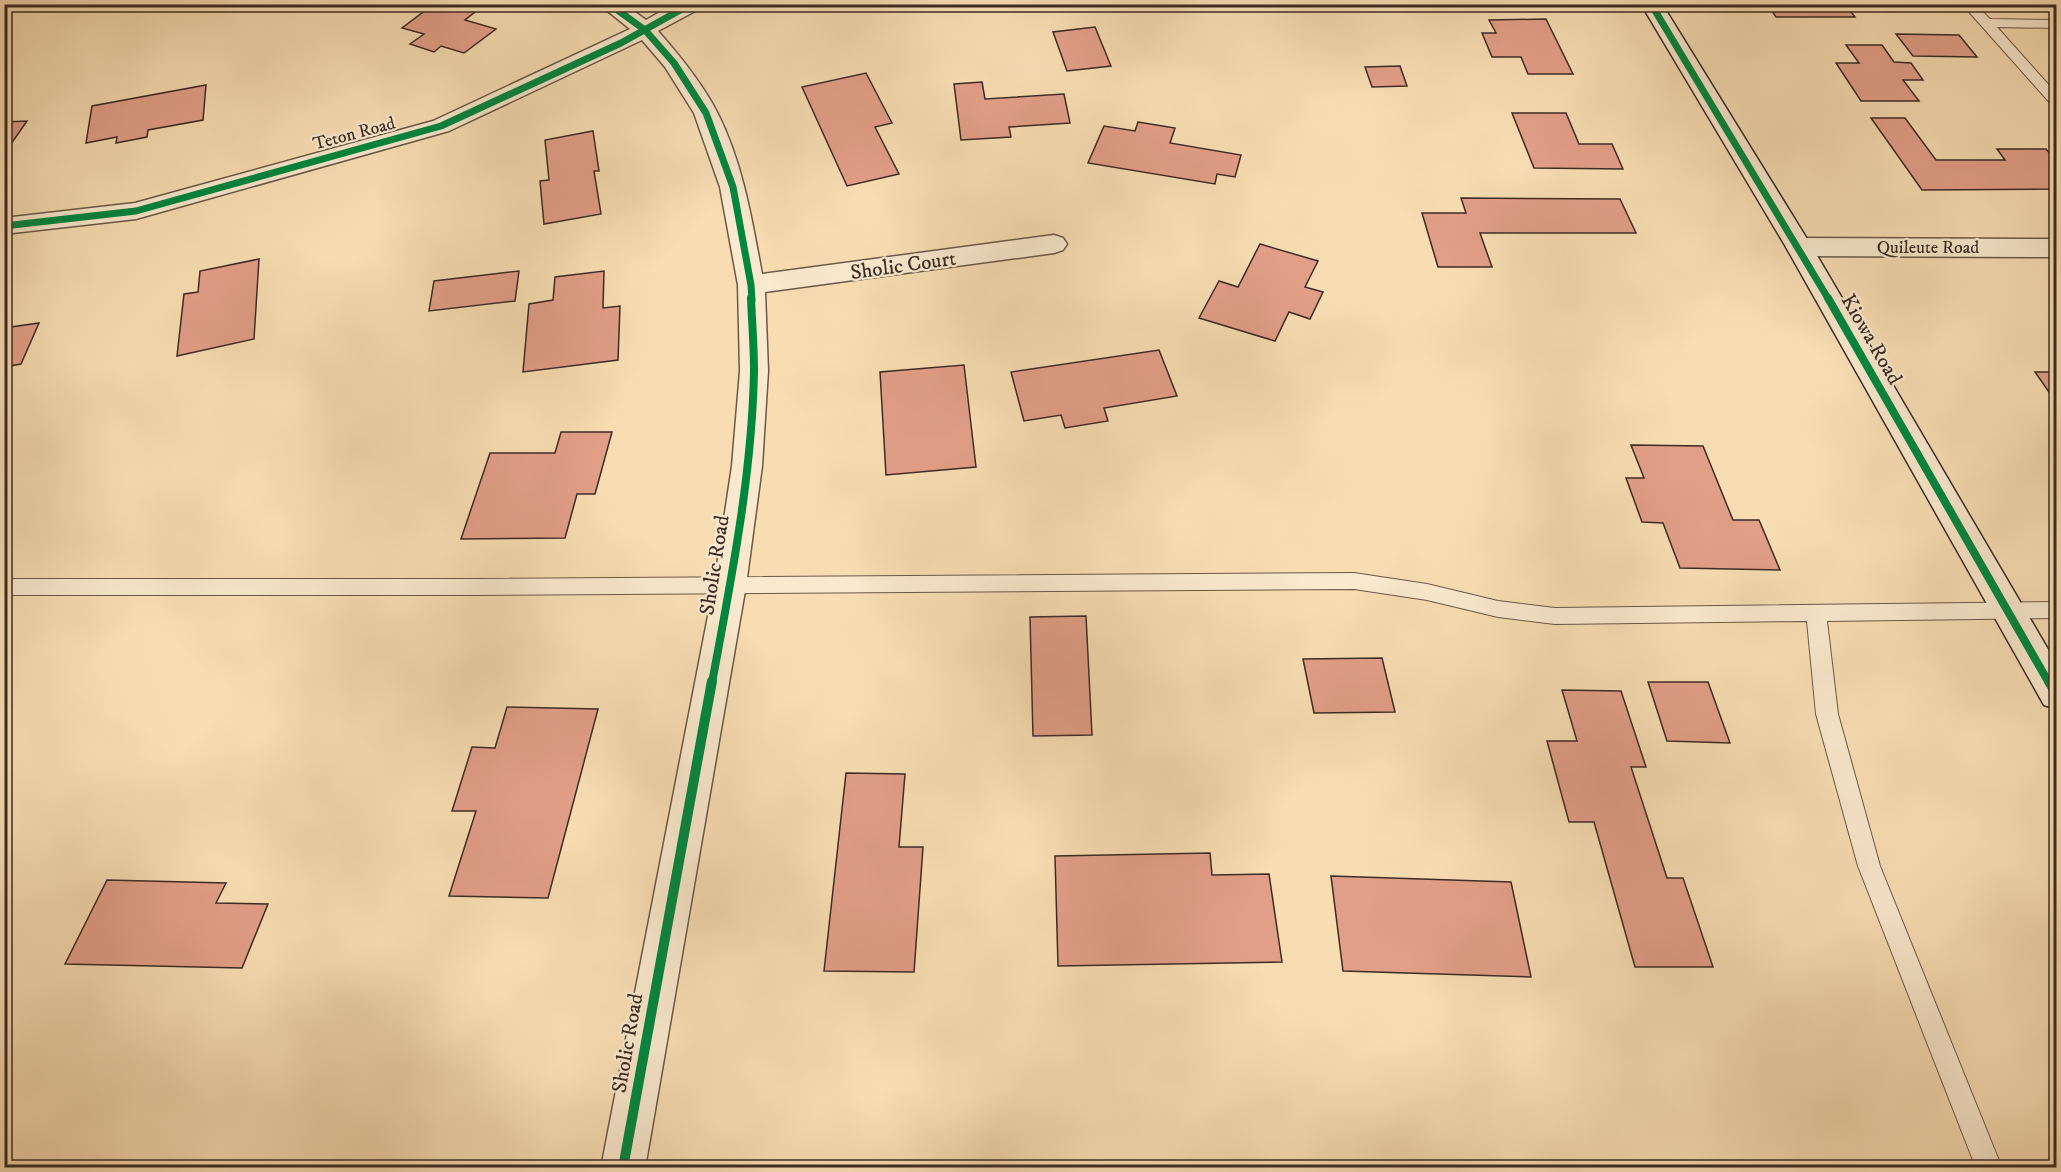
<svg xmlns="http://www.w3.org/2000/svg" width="2061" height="1172" font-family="'IM FELL DW Pica',serif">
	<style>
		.building { fill: #e29f88; stroke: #3c2b24; stroke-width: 1.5 }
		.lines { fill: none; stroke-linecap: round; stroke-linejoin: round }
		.lane-casing { stroke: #6b5848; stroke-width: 2 }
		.street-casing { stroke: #6b5848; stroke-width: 3 }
		.secondary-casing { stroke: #3c2b24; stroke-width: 3 }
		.lane { fill: #fae9ce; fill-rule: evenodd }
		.street { fill: #fae9ce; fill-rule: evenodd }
		.secondary { fill: #fae9ce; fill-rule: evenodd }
		.cycleway-far2-casing { stroke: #fae9ce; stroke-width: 10 }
		.cycleway-far1-casing { stroke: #fae9ce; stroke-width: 12 }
		.cycleway-casing { stroke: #fae9ce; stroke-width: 14 }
		.cycleway-far2 { stroke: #00873e; stroke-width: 7 }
		.cycleway-far1 { stroke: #00873e; stroke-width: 8 }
		.cycleway { stroke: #00873e; stroke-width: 10 }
		.labels { text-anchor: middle; stroke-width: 4.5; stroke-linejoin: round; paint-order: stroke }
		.far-street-label { font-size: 18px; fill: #3c2b24; stroke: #fae9ce }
		.street-label { font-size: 21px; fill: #3c2b24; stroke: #fae9ce }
	</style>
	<rect width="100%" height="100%" fill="#f8ddb3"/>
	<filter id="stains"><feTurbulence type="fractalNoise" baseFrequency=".00333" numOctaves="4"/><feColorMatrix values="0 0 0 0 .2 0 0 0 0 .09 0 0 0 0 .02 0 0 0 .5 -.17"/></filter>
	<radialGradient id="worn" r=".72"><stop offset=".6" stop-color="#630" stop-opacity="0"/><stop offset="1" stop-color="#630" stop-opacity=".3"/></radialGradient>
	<g class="building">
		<path d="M434,4H447L475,12L465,20L496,29L464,53L441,46L434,52L410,44L424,34L402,28Z"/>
		<path d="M1392,4H1505V6L1392,5Z"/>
		<path d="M1767,4H1845L1855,17H1776Z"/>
		<path d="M1546,19L1573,74H1528L1521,57H1492L1482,33H1496L1489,20Z"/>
		<path d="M1095,27L1111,66L1067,71L1053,32Z"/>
		<path d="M1896,34L1959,35L1977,57L1913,56Z"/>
		<path d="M1846,45H1882L1894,62L1911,63L1923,80H1903L1919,101H1861L1836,63H1859Z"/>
		<path d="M1400,66L1407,86L1372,87L1365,67Z"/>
		<path d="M866,73L892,123L875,127L899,174L847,186L802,87Z"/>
		<path d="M982,82L985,99L1064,94L1070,123L1009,127L1011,137L961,140L954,84Z"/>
		<path d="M206,85L203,120L148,130L147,137L116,143L117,137L86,143L92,106Z"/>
		<path d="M1512,113H1566L1579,144H1612L1623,169L1534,168Z"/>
		<path d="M1871,118H1905L1936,160H2005L1997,149H2046L2056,161V189L1922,190Z"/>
		<path d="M27,121L4,154V122Z"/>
		<path d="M1138,122L1175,128L1170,143L1241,155L1235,177L1217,174L1215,184L1088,163L1104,126L1135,131Z"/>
		<path d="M593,131L599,171H594L601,214L544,224L540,181L549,180L545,140Z"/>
		<path d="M1461,198L1620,199L1636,233H1480L1492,267H1438L1422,213H1466Z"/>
		<path d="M1260,244L1318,261L1305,287L1323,292L1310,319L1289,312L1275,341L1199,318L1219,281L1238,287Z"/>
		<path d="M259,259L254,339L177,356L184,294L198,292L200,271Z"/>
		<path d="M519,271L515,301L429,311L434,281Z"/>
		<path d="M604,271L603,308L620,306L618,360L523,372L529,304L553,300L555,277Z"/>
		<path d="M39,323L21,364L4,367V328Z"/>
		<path d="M1159,350L1177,396L1104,408L1108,421L1065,428L1061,415L1024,421L1011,372Z"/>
		<path d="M964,365L976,467L886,475L880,372Z"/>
		<path d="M2035,372H2056V402Z"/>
		<path d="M561,432H612L595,494H577L565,538L461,539L490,453H555Z"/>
		<path d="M1631,445L1703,446L1733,520H1759L1780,570L1680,568L1663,523L1642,522L1626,478H1644Z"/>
		<path d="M1086,616L1092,735L1033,736L1030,617Z"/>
		<path d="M1382,658L1395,712L1314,713L1303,659Z"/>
		<path d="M1648,682H1708L1730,743L1667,741Z"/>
		<path d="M1562,690L1621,691L1646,767H1631L1667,878H1683L1713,967H1635L1594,822H1569L1547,741H1577Z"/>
		<path d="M507,707L598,709L548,898L449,896L476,811H452L472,747L495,748Z"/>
		<path d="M846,773L905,774L899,847H923L914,972L824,971Z"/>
		<path d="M1210,853L1212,875L1269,874L1282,962L1058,966L1055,856Z"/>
		<path d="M1331,876L1511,882L1531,977L1343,971Z"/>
		<path d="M107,880L226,883L216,903L268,904L242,968L65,964Z"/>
	</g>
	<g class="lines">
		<g class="lane-casing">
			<g id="lane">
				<path d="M1962,4H1975L1990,19L2056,20V28L1997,27L2056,93V105L2051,104Z"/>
				<path d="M1354,573L1427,584L1498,601L1555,608L2056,602V618L1827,621L1838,714L1880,866L2002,1168H1976L1858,866L1816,714L1807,621L1555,624L1498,617L1427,600L1354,589L478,595H4V579H478Z"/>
			</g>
		</g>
		<g class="street-casing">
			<g id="street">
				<path d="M599,4H624L646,20L674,4H701L699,9L658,31C680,56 703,84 718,114C743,164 752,220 762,274L1054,235L1063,238L1067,244L1063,250L1054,253L765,292L768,371L762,466L746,585L645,1168H601L714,585L732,466L740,371L738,285L720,187L694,113L665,67L642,40L449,131L136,219L4,234V218L135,203L433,121L630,29Z"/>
				<path d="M1799,238L2056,239V257L1799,256L1790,253L1786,247L1790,241Z"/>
			</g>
		</g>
		<g class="secondary-casing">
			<path id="secondary" d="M1641,4H1662L1812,247L2056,663V709L2044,705L1786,247Z"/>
		</g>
		<use href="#lane" class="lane"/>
		<use href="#street" class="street"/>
		<use href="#secondary" class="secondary"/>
		<g class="cycleway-far2-casing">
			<g id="cycleway-far2">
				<path d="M609,4L645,30L674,63L706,113L733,187L751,285L752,300"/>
				<path d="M1651,4L1829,300"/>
				<path d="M4,226L136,211L441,126L621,43L691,4"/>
			</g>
		</g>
		<g class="cycleway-far1-casing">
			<g id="cycleway-far1">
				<path d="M1828,298L2049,683"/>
				<path d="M712,683C731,580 752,476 754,371C754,347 752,322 751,298"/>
			</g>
		</g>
		<g class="cycleway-casing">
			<g id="cycleway">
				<path d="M2049,681L2056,694"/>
				<path d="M623,1168L712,681"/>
			</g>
		</g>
		<use href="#cycleway-far2" class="cycleway-far2"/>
		<use href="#cycleway-far1" class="cycleway-far1"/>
		<use href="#cycleway" class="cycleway"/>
	</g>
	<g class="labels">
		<g class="far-street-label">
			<text transform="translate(354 133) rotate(-15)" y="6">Teton Road</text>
			<text x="1928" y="253">Quileute Road</text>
		</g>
		<g class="street-label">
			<text transform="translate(903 265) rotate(-8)" y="7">Sholic Court</text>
			<text transform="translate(1872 339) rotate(60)" y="7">Kiowa Road</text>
			<text transform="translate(714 565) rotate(-81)" y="7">Sholic Road</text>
			<text transform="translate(627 1043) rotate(-80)" y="7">Sholic Road</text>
		</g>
	</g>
	<rect width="2061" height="1172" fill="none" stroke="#f8ddb3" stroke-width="24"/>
	<rect x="6" y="6" width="2049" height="1160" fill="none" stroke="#3c2b24" stroke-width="3"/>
	<rect x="12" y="12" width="2037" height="1148" fill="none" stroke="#3c2b24" stroke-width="1.5"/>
	<rect width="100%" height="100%" filter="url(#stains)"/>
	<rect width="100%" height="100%" fill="url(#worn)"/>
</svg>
